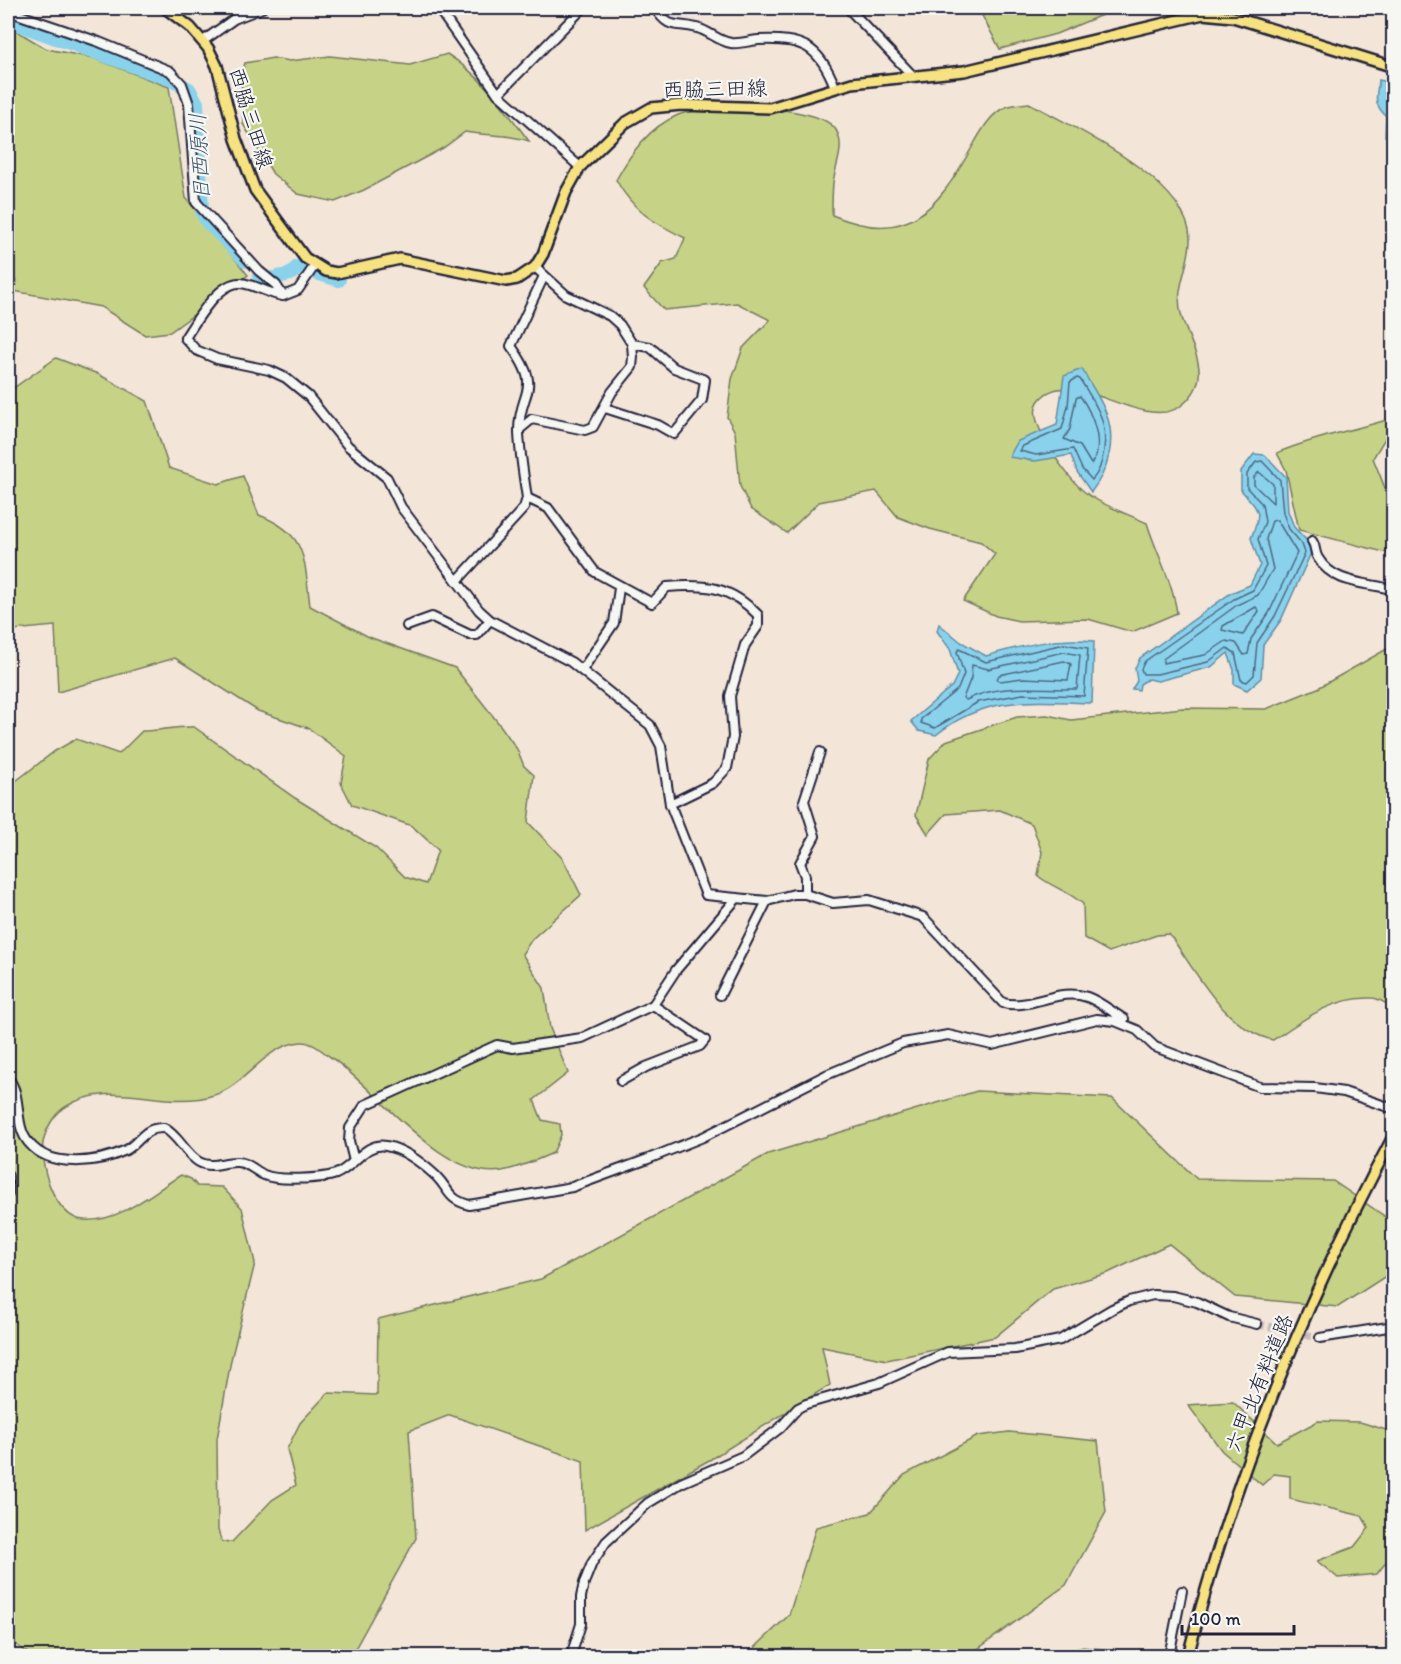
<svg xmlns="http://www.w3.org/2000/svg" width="1401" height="1664" font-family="Itim,'Klee One',sans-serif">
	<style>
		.green { fill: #c6d285; stroke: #747a60; stroke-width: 1.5 }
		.water { fill: #8ad2ec; stroke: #608ca5; stroke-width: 1.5 }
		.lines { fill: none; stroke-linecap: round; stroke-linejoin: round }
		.shore { stroke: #4c6882; stroke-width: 1.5 }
		.river { stroke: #8ad2ec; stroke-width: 14 }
		.minor-tunnel { stroke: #c9beb9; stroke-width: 8; stroke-dasharray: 8 4; stroke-linecap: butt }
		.minor-casing { stroke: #22223b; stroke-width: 12 }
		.major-casing { stroke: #22223b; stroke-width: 14 }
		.minor { stroke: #f6f6f2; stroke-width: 8 }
		.major { stroke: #f7e281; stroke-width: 9 }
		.labels { text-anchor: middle; stroke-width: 4.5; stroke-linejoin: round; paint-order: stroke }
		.street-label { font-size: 21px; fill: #22223b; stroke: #f6f6f2 }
		.water-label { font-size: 22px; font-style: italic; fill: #415770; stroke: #f6f6f2 }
	</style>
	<rect width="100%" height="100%" fill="#f3e5d8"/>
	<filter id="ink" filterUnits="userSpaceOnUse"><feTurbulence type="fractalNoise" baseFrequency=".0167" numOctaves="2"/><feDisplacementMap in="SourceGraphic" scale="12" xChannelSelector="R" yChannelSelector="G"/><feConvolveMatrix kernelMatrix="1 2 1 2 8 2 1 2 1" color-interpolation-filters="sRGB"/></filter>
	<g filter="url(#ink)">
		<g class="green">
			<path d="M978,8H1119L1056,34L1000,49Z"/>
			<path d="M8,26L47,49L93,58L169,87L186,198L248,275L170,332L145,335L101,307L13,291L17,281L8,274Z"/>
			<path d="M447,54C481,75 505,109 529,141C508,134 487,136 465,132L443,148L364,190L335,202L298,194L273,174L243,124L241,75L245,63L273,58L290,61L330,56L410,65Z"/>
			<path d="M1029,103C1076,129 1187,179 1190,238C1191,264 1174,288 1181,314C1189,346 1217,376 1182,405C1144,436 1068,359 1038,402C1025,421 1069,481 1086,493C1103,506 1128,514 1147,523C1157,555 1172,580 1177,613L1132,632L1088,619L1019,621L996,616L963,601L995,554L981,542L930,529L898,517L876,491L819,502L787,533L751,509L740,486L735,432L727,417L732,379L743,348L770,320L737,303L664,310L644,288L662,263L676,259L685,238C653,222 634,212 616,180C631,153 648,128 678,115C705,104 820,103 836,130C846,147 835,166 833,183C832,194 832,205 832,215C907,246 936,211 971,149C979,135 990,113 1006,107C1013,104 1022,104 1029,103Z"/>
			<path d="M56,358L98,374L147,401L169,468L218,484L243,476L259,515C308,534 304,559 310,606L369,637L455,668L500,725L517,749L524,766L534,775L528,822L563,859L581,895L532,939L522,954L544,988L550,1028L568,1073L534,1100L542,1120L560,1124L561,1135L553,1153C537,1160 519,1168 502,1171C441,1181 375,1086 329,1056C322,1051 311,1041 301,1042C264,1045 247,1085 214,1095C166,1111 112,1078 67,1106C55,1113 48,1125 44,1138C37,1162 55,1219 84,1220C119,1223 153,1192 181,1175L191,1179L197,1186L222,1187L242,1208L255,1263L231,1360L217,1439L218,1530L222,1542H232L272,1500L296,1485L287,1449L300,1423L328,1393L377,1395L378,1319L541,1279L768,1154L977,1091L1112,1098L1197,1179L1333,1181L1393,1222V1254L1389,1274L1338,1307L1235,1297L1169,1244L1108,1273L1053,1289L995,1337L887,1360L822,1347L830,1385L711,1459L585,1530L583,1461L450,1415L409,1431L416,1538L351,1656H32L8,1639V1208L10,1203L8,1194V1095L20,1090L8,1069V787L55,751L76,739L119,754L142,731C160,731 175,726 194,727L295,798L376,848L405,877L426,884L438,850L412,826L352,805L341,783L346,756L308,728L258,711L175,658L58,692L55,626L13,630L8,620V392Z"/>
			<path d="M1393,418V431L1387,435L1373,458L1393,508V551L1391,554L1299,530L1286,470L1277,453C1314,437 1355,430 1393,418Z"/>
			<path d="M1392,646L1393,1008C1387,1004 1379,998 1372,998C1334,996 1303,1020 1273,1040C1224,1029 1197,972 1169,934L1157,935L1109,952L1084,938L1083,904C1067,890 1055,889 1038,876L1042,852L1032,824L1000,810L946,814L928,834L916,815L929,759L946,741L1017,717L1047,715L1071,720L1183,708L1266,709L1318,688Z"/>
			<path d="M1233,1402L1277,1443L1318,1421L1360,1422L1393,1432V1553L1377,1574L1338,1578L1317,1561L1354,1547L1369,1528L1362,1516L1290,1499V1476L1274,1474L1262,1485L1222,1451L1188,1405Z"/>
			<path d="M1009,1432L1098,1441L1106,1512L1066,1585L968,1656H746L789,1615L816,1527L870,1513L904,1475L978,1436Z"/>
			<path d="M1081,1647L1112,1650L1121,1656H1056Z"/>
		</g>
		<g class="water">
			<path d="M1379,80L1393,83V138L1385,136L1386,116C1373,104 1376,96 1379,80Z"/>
			<path d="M1082,369C1090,384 1102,400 1107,416C1116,442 1108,471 1091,492L1077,472L1071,455L1035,461L1009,457L1018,441L1057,425L1064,376Z"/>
			<path d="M1254,454L1265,455L1286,477L1288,511L1294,527L1307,541L1311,553L1281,620L1263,645L1261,678L1247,690L1234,684V670L1228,653L1211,667L1158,681L1148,679L1140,684L1139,690L1132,689L1137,681L1135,668L1140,658L1231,593L1250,585L1260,565L1251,538C1263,510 1259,511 1241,490V471Z"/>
			<path d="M939,624L961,642L986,656C1025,645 1054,637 1094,641L1092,703C1033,701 985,695 936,735L919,731L911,721L952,686L958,674L950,649L937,631Z"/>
		</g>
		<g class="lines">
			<g class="shore">
				<path d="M1077,378L1080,379C1087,391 1096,404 1101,417C1108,435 1105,466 1092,480L1082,469L1073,449L1036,455L1020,451L1023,446L1062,429L1068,406L1070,382Z"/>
				<path d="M1080,396C1092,412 1106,447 1091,464L1080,446L1064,439L1070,429L1076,398Z"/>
				<path d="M1262,461L1280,480L1283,513L1289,529L1302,544L1305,553L1275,616L1257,643L1254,675L1247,682L1241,680L1235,653L1227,648L1208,662L1157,674H1143L1141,669L1145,661L1234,599L1253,590L1266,566L1258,539L1265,522L1262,504L1247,488V474L1256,462Z"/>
				<path d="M1259,472L1273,484V503L1254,485V477Z"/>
				<path d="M1277,520L1297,553L1269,613L1251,639L1248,654L1244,655L1236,643L1226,641L1205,655L1163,663V659L1237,605L1258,595L1273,569L1266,539L1272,521Z"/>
				<path d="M1256,607L1259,611L1243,635L1222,630L1223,626Z"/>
				<path d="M1064,644L1088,648L1084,696L1023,694L978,702L935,728L921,723V719L958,689L964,674L957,652L959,649L986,662Z"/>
				<path d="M1064,652L1080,655L1077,689C1040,690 1001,682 966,700L963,698L971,678L972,665L988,669Z"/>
				<path d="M1064,661L1071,664L1068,680L1023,678L1000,681L997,679L999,675Z"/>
			</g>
			<g class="river">
				<path d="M8,21L172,80L189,89L197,103L202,212L207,222L246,261"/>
				<path d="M259,275L264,280L291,274L297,267L339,280"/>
			</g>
			<path class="minor-tunnel" d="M1257,1324L1320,1338"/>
			<g class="minor-casing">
				<g id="minor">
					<path d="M438,8L498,94L580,167"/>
					<path d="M655,8C670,31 675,22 697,28C709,31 718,41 731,43C740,44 749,41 758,40C802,38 819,45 835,87"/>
					<path d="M848,8L913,76"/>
					<path d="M8,11L99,42L170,71L182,84L189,104L196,202L259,271L276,285L283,296"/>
					<path d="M203,41L234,19L262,8"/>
					<path d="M498,94L583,8"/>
					<path d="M315,265L298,290L283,296C269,294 256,285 241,283C219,281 196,321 185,338L196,350L217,359L269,370L286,378L308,396L348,446L387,478L401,507L479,610L490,620L571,662L650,725L661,746L670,804L706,895L767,901L794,894H805L833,903L869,900L923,917L1003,1003C1031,1010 1059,987 1087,997C1099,1001 1112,1012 1124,1019L1122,1023"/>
					<path d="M605,408L658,425L674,434L702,400L705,380L674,368L650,347L632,344"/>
					<path d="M520,429L532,419L585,430L593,427L612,392L632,367L633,357L632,344L620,325L610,316L566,295L535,267"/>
					<path d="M527,498L548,508L595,572L652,603L667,587C706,584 730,586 758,615V626L745,645L730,696L733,737L727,768L713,783L670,804"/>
					<path d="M1312,541C1316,546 1314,552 1318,558C1334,585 1367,582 1394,590"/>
					<path d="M457,581L524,508L527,498C524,477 520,455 519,433C518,389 545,393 511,346L544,276"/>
					<path d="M407,626L432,617L470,635H477L490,620"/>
					<path d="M582,670L614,623L619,588"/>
					<path d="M805,894V876L800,863L815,836L804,801L820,752"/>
					<path d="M720,995L767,901"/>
					<path d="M8,1078C23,1096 13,1125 29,1143C50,1169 99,1163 126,1150C141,1142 143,1127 164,1128C179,1136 185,1154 199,1162C212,1169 222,1162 235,1162C246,1161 254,1170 264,1175C277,1181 322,1179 336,1174C354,1167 365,1142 386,1146C404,1149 423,1164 436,1176C450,1190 447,1199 469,1205L572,1187L648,1159L703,1137L826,1075L903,1043L948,1035L992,1045L1097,1019L1115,1021L1137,1030L1155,1047L1260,1087L1315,1088L1344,1092L1394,1109"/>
					<path d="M621,1081L646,1067L700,1046L705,1040L653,1005"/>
					<path d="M354,1161L349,1141L350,1128L365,1105L497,1045L513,1048L582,1038L653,1005L676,970L737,898"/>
					<path d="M8,1176V1194"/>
					<path d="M1320,1338L1394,1326"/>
					<path d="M571,1656L581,1624V1597L584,1583L592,1563L606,1542L648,1503L681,1483L743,1456L780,1428L798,1408L806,1404L879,1383L948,1352L1015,1349L1060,1340L1112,1309L1129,1301L1153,1295L1173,1296L1197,1302L1229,1317L1257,1324"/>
					<path d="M1169,1656L1182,1591"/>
				</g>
			</g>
			<g class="major-casing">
				<g id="major">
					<path d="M165,8L190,27L208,48L217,66L236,139L255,190L305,258L326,271L337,273L400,259L506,281L517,279L535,267L543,254L566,192L580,167L625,123L651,108L681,105L770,108L852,83L964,71L1203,14L1233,17L1394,67"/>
					<path d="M1188,1656C1234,1474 1305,1301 1394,1135"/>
				</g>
			</g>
			<use href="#minor" class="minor"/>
			<use href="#major" class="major"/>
		</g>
	</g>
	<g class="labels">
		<g class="street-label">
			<text transform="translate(715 89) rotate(-1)" y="7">西脇三田線</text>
			<text transform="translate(251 118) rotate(73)" y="7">西脇三田線</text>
			<text transform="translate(1259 1383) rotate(-68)" y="7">六甲北有料道路</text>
		</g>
		<g class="water-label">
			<text transform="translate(199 157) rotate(-93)" y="8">日西原川</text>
		</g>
	</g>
	<rect width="1401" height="1664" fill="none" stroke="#f6f6f2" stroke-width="30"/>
	<rect x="15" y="15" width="1371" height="1634" fill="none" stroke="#22223b" stroke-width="2" filter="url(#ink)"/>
	<path d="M1182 1625v9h112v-9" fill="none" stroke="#22223b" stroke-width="3"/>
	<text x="1191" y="1625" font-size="18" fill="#22223b" stroke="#f6f6f2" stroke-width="4.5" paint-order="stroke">100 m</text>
</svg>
